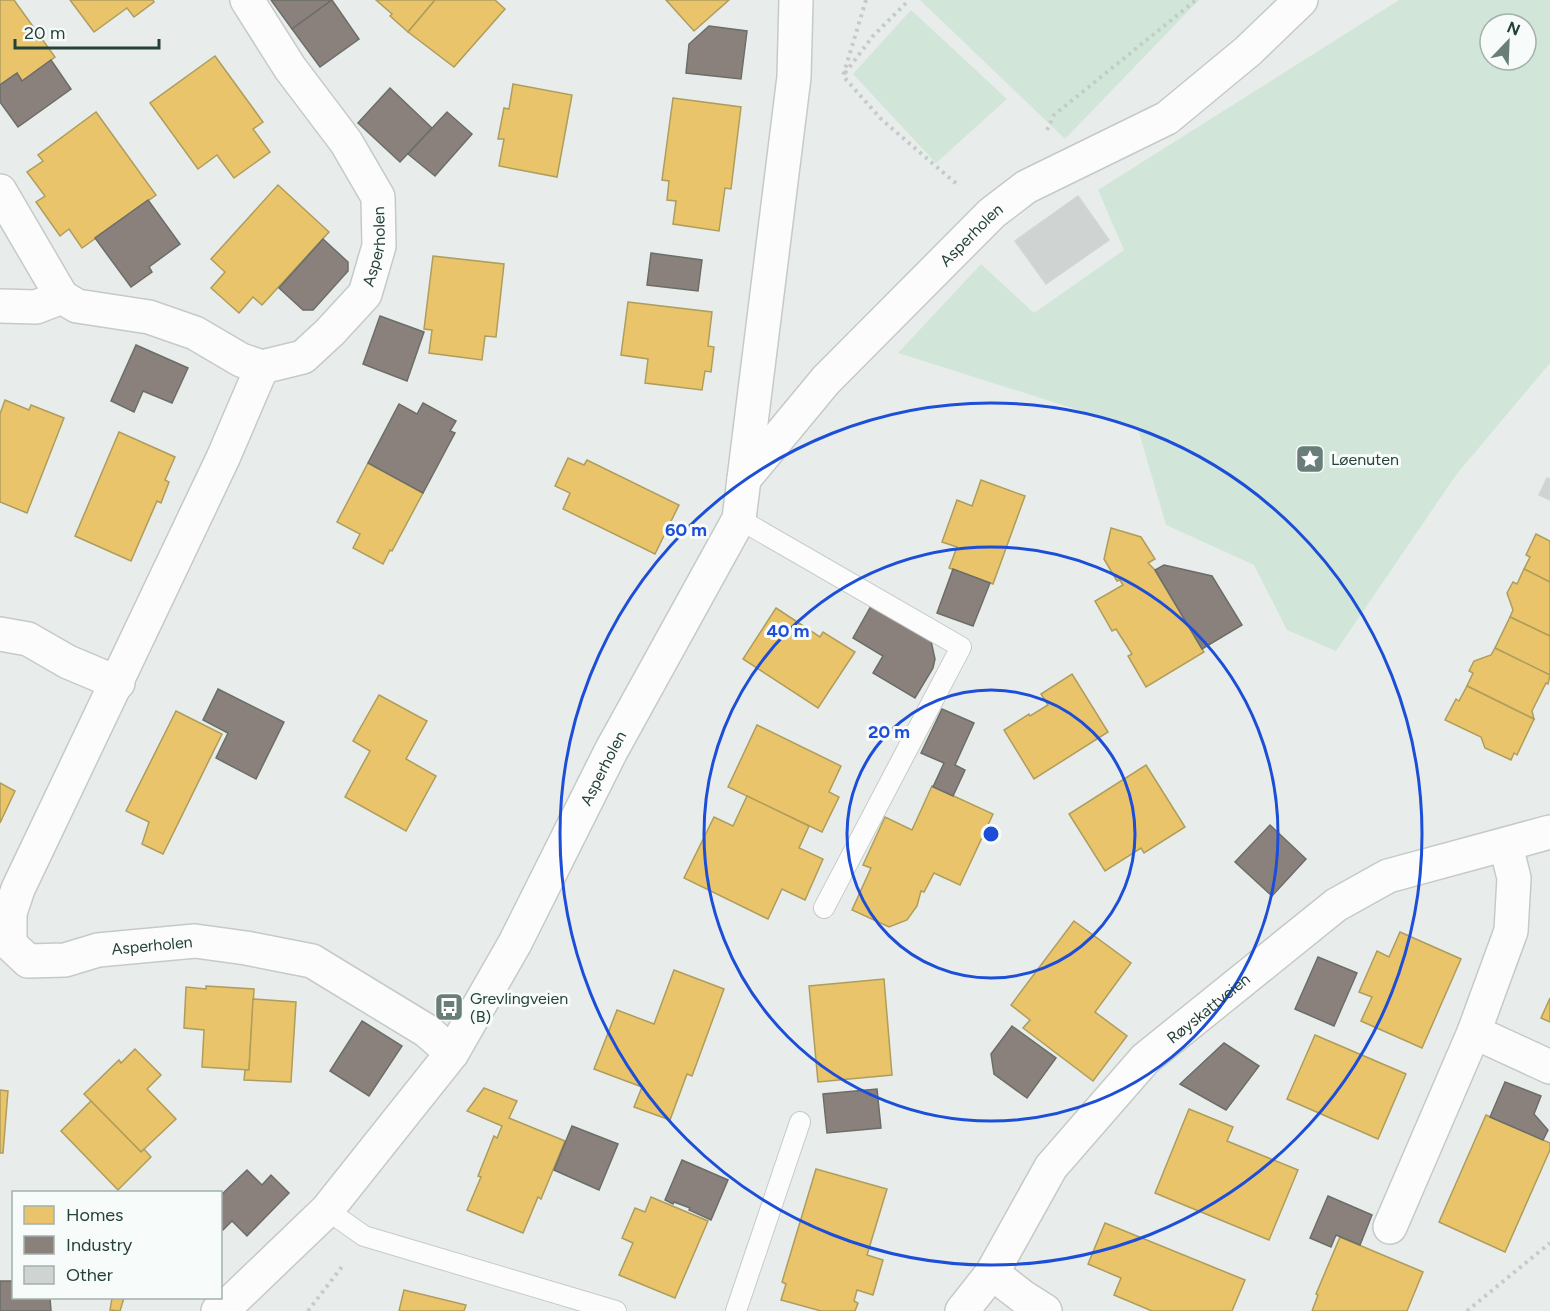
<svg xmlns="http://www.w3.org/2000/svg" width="1550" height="1311" font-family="Figtree,sans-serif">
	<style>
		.green { fill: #d1e6d8; fill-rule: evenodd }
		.homes { fill: #e9c46a; stroke: #ae9d5c; stroke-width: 1.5 }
		.industry { fill: #8a817c; stroke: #6b6e68; stroke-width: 1.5 }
		.building { fill: #cfd4d2; stroke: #d1d6d4; stroke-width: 1.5 }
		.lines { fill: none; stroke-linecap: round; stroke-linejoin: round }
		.lane-casing { stroke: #c5cac8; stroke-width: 22 }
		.street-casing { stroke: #c5cac8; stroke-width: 36 }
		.path { stroke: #c3ccca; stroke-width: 4; stroke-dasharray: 3 4.5; stroke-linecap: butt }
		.lane { stroke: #fcfcfc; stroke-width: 20 }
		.street { stroke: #fcfcfc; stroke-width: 33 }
		.ring { fill: none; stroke: #1d4ed8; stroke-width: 3 }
		.labels { text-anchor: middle; stroke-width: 6; stroke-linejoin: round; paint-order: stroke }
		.street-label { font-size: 16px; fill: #24423a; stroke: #f7fbf9 }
		.poi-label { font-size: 16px; fill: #24423a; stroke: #f7fbf9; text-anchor: start }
		.centre { fill: #1d4ed8; stroke: #f7fbf9; stroke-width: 3 }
		.ring-label { font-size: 18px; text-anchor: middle; font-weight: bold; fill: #1d4ed8; stroke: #f7fbf9; stroke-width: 6; stroke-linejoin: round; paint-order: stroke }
	</style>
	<rect width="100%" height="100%" fill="#e8edeb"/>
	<g class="green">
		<path d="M920,0H1199L1065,139Z"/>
		<path d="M1399,0H1550V363L1456,475L1336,651L1287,630L1254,565L1166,525L1138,429L898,353L981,264L1034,313L1124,250L1098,190ZM1490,24H1526V60H1490Z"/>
		<path d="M911,10L1007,99L936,163L853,74Z"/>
	</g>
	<g class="homes">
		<path d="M0,0H14L55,57L22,81L17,73L0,85Z"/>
		<path d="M70,0H153L154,2L134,17L127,8L94,32Z"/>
		<path d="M376,0H435L408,32L390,16L392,14Z"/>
		<path d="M435,0H495L505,9L454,67L408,32Z"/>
		<path d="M666,0H729L694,31Z"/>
		<path d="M215,56L263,122L253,129L270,152L234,178L217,155L198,169L150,103Z"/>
		<path d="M513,84L572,95L557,177L499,166L504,139H498L504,108L509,109Z"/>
		<path d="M673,98L741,107L731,189L725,188L719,231L673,224L676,201L667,200L669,181L662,180Z"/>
		<path d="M96,112L156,195L82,248L69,229L60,236L36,202L45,196L27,172L43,161L38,155Z"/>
		<path d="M278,185L329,232L262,305L253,297L239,313L211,288L225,272L211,259Z"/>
		<path d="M433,256L504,264L496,337L485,336L482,360L429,353L432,330L424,329Z"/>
		<path d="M628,302L712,312L708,346L714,347L711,372L705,371L702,390L645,383L648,359L621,355Z"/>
		<path d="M5,400L29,410L31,405L64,418L27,513L0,502V414Z"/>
		<path d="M119,432L175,457L165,480L169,482L161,503L157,501L131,561L75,536Z"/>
		<path d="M568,458L584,465L587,460L679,505L655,554L563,509L570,493L555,486Z"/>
		<path d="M368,463L423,493L392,551L390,550L383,564L353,548L360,534L337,522Z"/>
		<path d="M981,480L1025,496L993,584L949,568L957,547L942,542L957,500L972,506Z"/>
		<path d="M1111,528L1141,537L1155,559L1148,563L1155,570L1204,652L1146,687L1128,656L1132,654L1116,629L1112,631L1095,601L1123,585L1120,580L1117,581L1104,559Z"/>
		<path d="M1536,534L1550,541V582L1524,569L1530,557L1526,555Z"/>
		<path d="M1524,569L1550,582V636L1510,617L1513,610L1507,593L1513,582L1517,584Z"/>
		<path d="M776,608L820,637L823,632L855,652L818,708L743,659Z"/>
		<path d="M1510,617L1550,636V675L1495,648Z"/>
		<path d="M1495,648L1550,675L1548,684L1546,683L1532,711L1534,719L1467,686L1473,673L1469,671L1474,661L1491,655Z"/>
		<path d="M1072,674L1108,732L1034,779L1004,730L1029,714L1030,716L1048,705L1041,694Z"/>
		<path d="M1467,686L1534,719L1517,755L1514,753L1511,760L1485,748L1481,737L1445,720L1456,699L1459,701Z"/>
		<path d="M379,695L427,721L406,759L436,776L406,831L345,797L370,751L353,741Z"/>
		<path d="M176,711L222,734L163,854L142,844L149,822L126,811Z"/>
		<path d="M757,725L841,766L829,792L839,797L822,832L728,787Z"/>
		<path d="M1146,765L1185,827L1144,853L1141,848L1105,871L1069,814Z"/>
		<path d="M0,783L15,791L0,823Z"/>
		<path d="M932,786L993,814L960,885L934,873L924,892L921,891L917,906L907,920L889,927L852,910L871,868L863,865L885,817L912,830Z"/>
		<path d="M747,796L809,826L799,848L823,859L805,900L782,889L768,919L684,878L714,817L733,826Z"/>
		<path d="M1074,921L1131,963L1095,1012L1127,1036L1093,1081L1023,1028L1030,1020L1011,1005Z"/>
		<path d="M1400,932L1461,959L1422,1048L1361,1021L1372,997L1359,992L1377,951L1389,957Z"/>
		<path d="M674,970L724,989L692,1076L687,1074L670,1120L634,1107L642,1087L594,1069L617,1010L654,1024Z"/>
		<path d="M884,979L892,1075L818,1082L809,986Z"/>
		<path d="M206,986L254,989L249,1070L202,1067L204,1030L184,1028L186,987L206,989Z"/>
		<path d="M1550,998V1022L1541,1018Z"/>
		<path d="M253,999L296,1002L291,1082L244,1080L245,1070H249Z"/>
		<path d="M1315,1035L1406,1074L1378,1139L1287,1099Z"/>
		<path d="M135,1049L161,1075L147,1089L176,1119L141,1152L84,1094L119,1060L121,1063Z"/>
		<path d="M484,1088L517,1101L509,1118L565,1141L541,1199L538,1197L523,1233L467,1210L481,1177L478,1176L494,1136L497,1138L502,1126L467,1111Z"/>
		<path d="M0,1090L8,1091L3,1153H0Z"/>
		<path d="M91,1101L141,1152L144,1149L151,1157L118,1190L61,1131Z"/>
		<path d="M1189,1109L1233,1127L1227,1141L1298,1170L1269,1240L1155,1193Z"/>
		<path d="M1486,1115L1550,1143V1150L1505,1252L1439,1222Z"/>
		<path d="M816,1169L887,1189L867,1255L883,1260L873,1295L857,1290L854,1301L858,1303L855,1311H821L781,1300L786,1284L782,1282Z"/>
		<path d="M651,1197L708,1221L675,1298L619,1275L633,1243L622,1238L635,1208L645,1212Z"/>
		<path d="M1105,1223L1245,1280L1232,1311H1152L1114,1295L1121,1278L1088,1264Z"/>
		<path d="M1340,1237L1423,1272L1407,1311H1312L1318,1295L1316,1294Z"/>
		<path d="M404,1290L466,1305L464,1311H399Z"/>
		<path d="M108,1298H124L120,1311L110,1310L112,1298Z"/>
	</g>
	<g class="industry">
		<path d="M271,0H332L292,29Z"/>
		<path d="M332,0L359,39L320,67L292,29Z"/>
		<path d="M709,26L747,31L741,79L686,73L689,44Z"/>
		<path d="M51,60L71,89L18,127L0,102V85L17,73L22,81Z"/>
		<path d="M390,88L432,128L400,162L358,123Z"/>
		<path d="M447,112L472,134L435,176L408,154Z"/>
		<path d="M148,200L180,244L149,267L152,272L131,287L95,238Z"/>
		<path d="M323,239L348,262V271L313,310H303L279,288Z"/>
		<path d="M651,253L702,260L698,291L647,285Z"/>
		<path d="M380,316L424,332L407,381L363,364Z"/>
		<path d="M136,345L188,368L172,403L143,391L134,412L111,401Z"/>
		<path d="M423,403L456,421L450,431L455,433L423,493L368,463L399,404L417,414Z"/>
		<path d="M1164,565L1212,576L1242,625L1202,649L1155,570Z"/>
		<path d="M953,569L990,583L973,626L937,613Z"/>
		<path d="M871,606L931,641L935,659L933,668L915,698L873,673L883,656L853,638Z"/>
		<path d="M218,689L284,722L256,779L216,758L228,733L203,720Z"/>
		<path d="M942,709L974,723L955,765L965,770L953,796L933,787L944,763L921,753Z"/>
		<path d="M1270,825L1306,859L1272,896L1235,862Z"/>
		<path d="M1318,957L1357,973L1334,1026L1295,1009Z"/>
		<path d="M362,1021L402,1046L369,1096L330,1071Z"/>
		<path d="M1012,1026L1056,1058L1027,1098L994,1074L991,1054Z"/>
		<path d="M1224,1043L1259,1066L1226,1110L1180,1084Z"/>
		<path d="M1505,1082L1541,1096L1534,1114L1548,1130L1543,1140L1490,1117Z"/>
		<path d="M877,1089L881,1128L827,1133L823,1094Z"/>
		<path d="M572,1126L618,1144L599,1190L554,1170Z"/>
		<path d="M682,1160L728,1180L711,1220L689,1210L690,1208L674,1202L673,1204L665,1200Z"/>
		<path d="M247,1170L262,1185L271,1175L289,1193L247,1236L232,1221L223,1230L220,1227V1196Z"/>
		<path d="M1328,1196L1372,1215L1360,1245L1336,1235L1331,1247L1310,1238Z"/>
		<path d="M0,1281H14V1298H50L51,1311H0Z"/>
	</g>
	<g class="building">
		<path d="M1078,196L1109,240L1046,284L1015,241Z"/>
		<path d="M1547,478L1550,479V500L1539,495Z"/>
	</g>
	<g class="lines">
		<g class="lane-casing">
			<g id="lane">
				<path d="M739,519L961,647L824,908"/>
				<path d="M327,1210L364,1236L616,1311"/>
				<path d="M736,1311L800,1122"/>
			</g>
		</g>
		<g class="street-casing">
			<g id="street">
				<path d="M0,191L62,297"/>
				<path id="s1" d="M0,306L36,307L62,297L77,306L149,317L195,333L241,360L262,367L303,357L330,332L365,294L379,246L378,197L346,142L290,68L247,0"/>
				<path id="s2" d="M262,367L223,458L18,889L10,913V944L28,961L65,960L98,950L195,941L246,948L312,961L427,1031L452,1053"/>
				<path id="s3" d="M744,479L826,380L992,213L1026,187L1167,118L1248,51L1301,0"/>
				<path d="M0,634L28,639L68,662L118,683"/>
				<path d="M1474,1032L1550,1067"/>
				<path d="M1390,1227L1474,1032L1511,931L1514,878L1506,846"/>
				<path d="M992,1273L1023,1297L1045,1311"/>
				<path id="s4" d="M218,1311L229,1304L327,1210L452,1053L515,943L611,751L739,519L794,77L796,0"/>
				<path id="s5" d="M962,1311L992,1273L1051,1167L1145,1059L1336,905L1388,876L1550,832"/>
			</g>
		</g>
		<g class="path">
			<path d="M866,0L843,76L881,119L959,186"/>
			<path d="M845,73L873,36L909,0"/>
			<path d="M1047,130L1054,115L1196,0"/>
			<path d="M308,1311L344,1264"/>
			<path d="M1467,1311L1550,1243"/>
		</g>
		<use href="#lane" class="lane"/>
		<use href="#street" class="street"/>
	</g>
	<g class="ring">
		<circle cx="991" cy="834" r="144"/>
		<circle cx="991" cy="834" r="287"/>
		<circle cx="991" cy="834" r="431"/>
	</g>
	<defs>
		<g id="sight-square" transform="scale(1.5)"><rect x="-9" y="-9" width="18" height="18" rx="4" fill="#697e78" stroke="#f7fbf9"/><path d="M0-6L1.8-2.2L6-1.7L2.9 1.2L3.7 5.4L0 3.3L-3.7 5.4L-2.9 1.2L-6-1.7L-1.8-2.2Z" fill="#fff"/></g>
		<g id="bus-square" transform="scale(1.5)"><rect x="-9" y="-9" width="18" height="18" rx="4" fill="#697e78" stroke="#f7fbf9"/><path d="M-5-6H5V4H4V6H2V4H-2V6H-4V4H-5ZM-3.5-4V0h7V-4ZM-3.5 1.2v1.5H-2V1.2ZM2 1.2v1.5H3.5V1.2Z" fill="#fff"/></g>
	</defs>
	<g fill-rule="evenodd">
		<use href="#sight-square" x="1310" y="459"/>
		<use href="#bus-square" x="449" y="1007"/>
	</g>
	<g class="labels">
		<g class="street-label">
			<text dy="6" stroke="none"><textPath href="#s3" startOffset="334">Asperholen</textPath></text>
			<text dy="6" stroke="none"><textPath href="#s1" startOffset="458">Asperholen</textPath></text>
			<text dy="6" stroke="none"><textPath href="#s4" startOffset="672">Asperholen</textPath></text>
			<text dy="6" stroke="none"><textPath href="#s2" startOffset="783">Asperholen</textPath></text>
			<text dy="6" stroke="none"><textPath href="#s5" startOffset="394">Røyskattveien</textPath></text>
		</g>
		<g class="poi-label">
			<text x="1331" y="465">Løenuten</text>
			<text x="470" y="1004">Grevlingveien<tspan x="470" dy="18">(B)</tspan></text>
		</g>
	</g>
	<circle cx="991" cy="834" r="9" class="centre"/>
	<g class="ring-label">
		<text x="686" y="536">60 m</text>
		<text x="788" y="637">40 m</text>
		<text x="889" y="738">20 m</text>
	</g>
	<rect x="12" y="1191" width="210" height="108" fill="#f7fbf9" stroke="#a3b1ad" stroke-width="1.5"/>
	<rect x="24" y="1206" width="30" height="18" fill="#e9c46a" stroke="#a3b1ad" stroke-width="1.5"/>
	<text x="66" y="1221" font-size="18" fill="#24423a">Homes</text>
	<rect x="24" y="1236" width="30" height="18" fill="#8a817c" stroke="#a3b1ad" stroke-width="1.5"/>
	<text x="66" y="1251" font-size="18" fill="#24423a">Industry</text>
	<rect x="24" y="1266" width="30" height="18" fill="#cfd4d2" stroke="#a3b1ad" stroke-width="1.5"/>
	<text x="66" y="1281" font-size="18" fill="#24423a">Other</text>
	<g transform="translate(1508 42) rotate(23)"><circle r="28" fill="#f7fbf9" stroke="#a3b1ad" stroke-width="1.5"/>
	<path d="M0-4.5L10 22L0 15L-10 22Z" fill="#697e78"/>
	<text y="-9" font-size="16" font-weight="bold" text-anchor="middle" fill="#24423a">N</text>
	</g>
	<path d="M15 39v9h144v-9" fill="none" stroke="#24423a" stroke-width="3"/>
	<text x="24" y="39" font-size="18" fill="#24423a" stroke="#f7fbf9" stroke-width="4.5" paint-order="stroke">20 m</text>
</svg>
